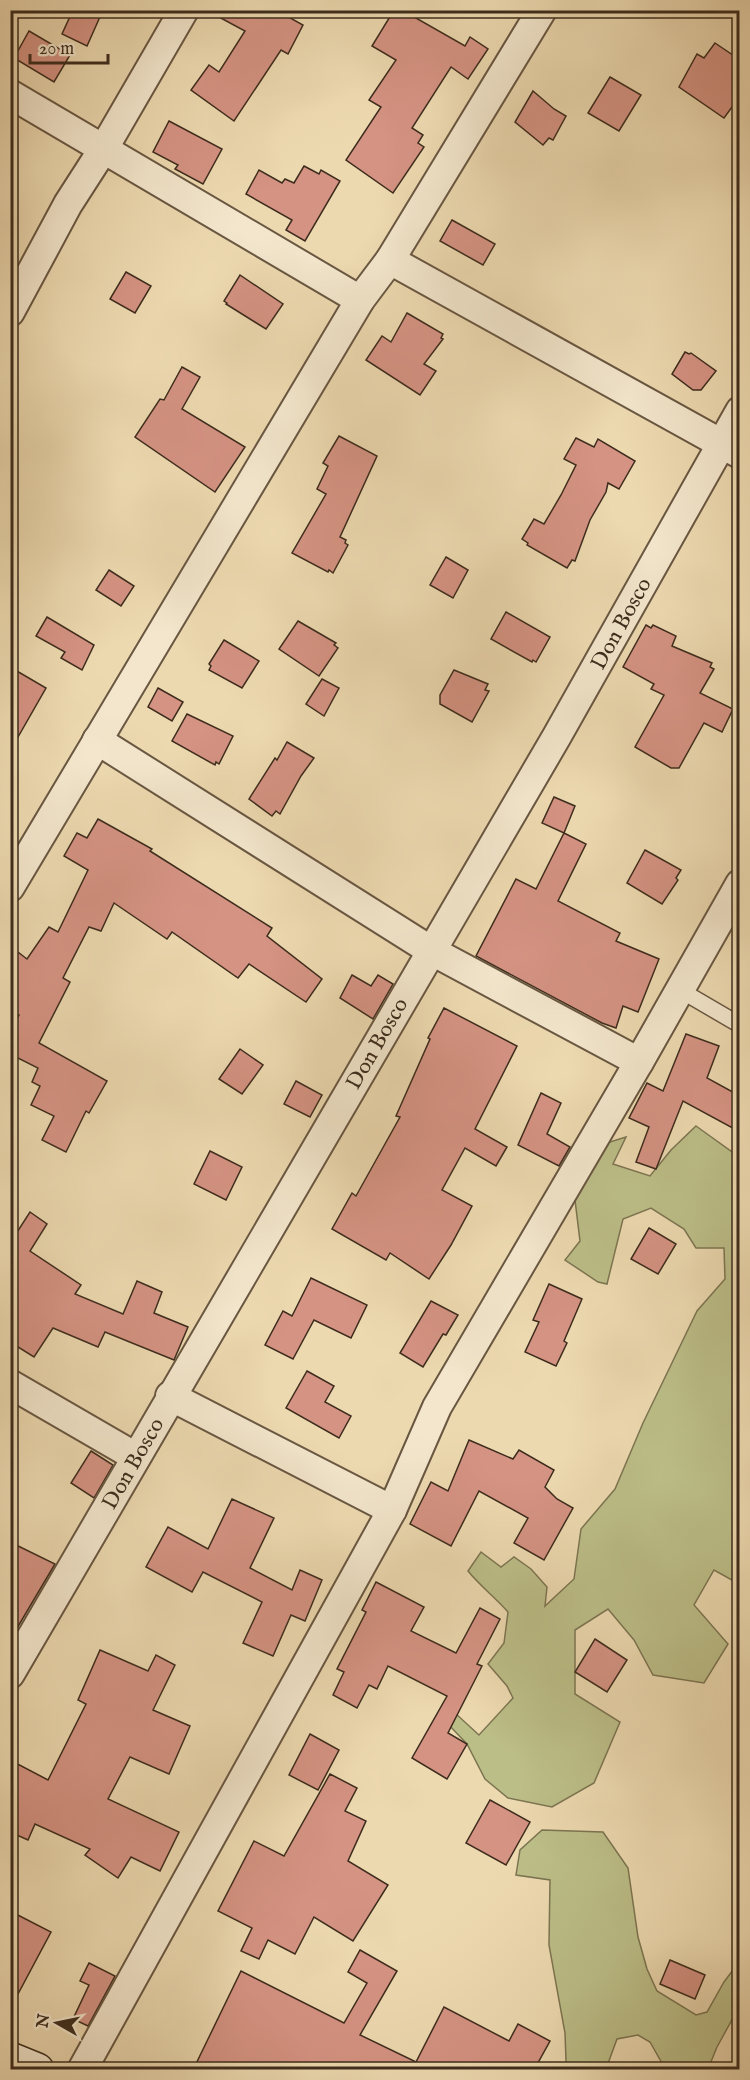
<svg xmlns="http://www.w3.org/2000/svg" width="750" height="2080" font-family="'IM FELL English',serif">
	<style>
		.green { fill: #bcbe88; stroke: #7c7552; stroke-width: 1.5 }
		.building { fill: #d59383; stroke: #3d2c1d; stroke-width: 1.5 }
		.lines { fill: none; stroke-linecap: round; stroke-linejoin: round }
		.lane-casing { stroke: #695742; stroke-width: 18 }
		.street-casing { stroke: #695742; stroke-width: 32 }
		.secondary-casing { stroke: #3d2c1d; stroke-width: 36 }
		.lane { stroke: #f3e6cc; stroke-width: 15 }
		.street { stroke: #f3e6cc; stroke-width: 28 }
		.secondary { stroke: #f3e6cc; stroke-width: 33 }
		.labels { text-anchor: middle; stroke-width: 4.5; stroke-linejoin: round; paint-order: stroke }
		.street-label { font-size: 22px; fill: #3d2c1d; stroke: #f3e6cc }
	</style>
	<rect width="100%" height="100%" fill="#edd9b0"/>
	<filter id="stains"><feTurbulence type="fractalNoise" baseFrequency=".00333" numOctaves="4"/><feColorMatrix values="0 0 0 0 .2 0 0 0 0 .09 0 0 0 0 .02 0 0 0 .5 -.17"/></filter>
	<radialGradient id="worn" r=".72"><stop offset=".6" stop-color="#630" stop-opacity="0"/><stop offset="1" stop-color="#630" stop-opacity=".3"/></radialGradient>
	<g class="green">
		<path d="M696,1126L739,1157L740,1528L737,1540L739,1546V1584L714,1570L694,1605L728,1644L704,1683L653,1675L634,1640L608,1609L575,1630V1694L620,1722L594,1783L552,1807L508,1798L485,1779L467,1744L447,1723L455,1713L479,1735L513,1698L507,1686L488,1664L504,1643L508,1612C495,1597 480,1586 468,1571L481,1552L501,1567L514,1557L531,1569L547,1587L545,1606L574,1579L581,1529L615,1489L643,1423L697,1311L725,1279L724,1248H696L684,1229L651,1208L623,1219L607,1284L598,1282L565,1260L580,1241L575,1200L600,1145L626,1137L613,1164L650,1176L671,1150Z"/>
		<path d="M542,1830L603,1832L628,1868L638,1937L647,1969L657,1991L696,2015L707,2012L724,1982L739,1962V2007L717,2047L708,2069H661L663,2065L650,2042L638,2035L617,2039L606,2069H570L566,2061L565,2033L549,1945L550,1880L516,1875L520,1850Z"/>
	</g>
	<g class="building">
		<path d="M73,10H103L87,46L62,34Z"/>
		<path d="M206,10H276L303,25L288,54L281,50L234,121L191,90L209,65L219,72L245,31Z"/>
		<path d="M394,10H402L465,46L470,37L488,49L468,79L451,67L412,128L423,135L418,143L424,147L393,193L346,160L381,107L369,100L396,60L372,46Z"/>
		<path d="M29,31L70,55L54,82L14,58Z"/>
		<path d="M715,43L740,60V96L724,118L679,87L697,54L704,58Z"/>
		<path d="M610,77L641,95L619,131L588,113Z"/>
		<path d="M533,91L554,109L566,116L553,140L549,138L543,145L515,122Z"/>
		<path d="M169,121L222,149L203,184L175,169L178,165L153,152Z"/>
		<path d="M304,166L319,174L321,170L340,181L305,241L286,230L292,220L246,194L259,170L282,183L285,179L294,183Z"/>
		<path d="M452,220L495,244L483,265L440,241Z"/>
		<path d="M126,272L151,286L135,313L110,299Z"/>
		<path d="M240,275L283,304L266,329L226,304L227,303L224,301Z"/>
		<path d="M407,313L443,334L441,338L443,339L424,364L436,371L420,395L366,360L382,336L391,342Z"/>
		<path d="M685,352L689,354L691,353L716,371L701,390H693L672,374Z"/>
		<path d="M182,367L200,377L182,409L245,447L215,492L135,437L160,399L164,400Z"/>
		<path d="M339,436L377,456L340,537L346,540L345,543L348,545L333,573L329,570L328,572L292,553L326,494L317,489L328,466L323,463Z"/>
		<path d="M576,438L594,447L598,439L635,461L619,489L608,483L606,492L590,520L575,561L572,560L567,568L527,545L528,543L522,539L534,519L544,524L561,495L576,465L564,459Z"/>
		<path d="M446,557L468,570L453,598L430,585Z"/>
		<path d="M109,570L134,586L121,606L96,590Z"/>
		<path d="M506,612L550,637L536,662L533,660L532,662L491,639Z"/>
		<path d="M47,617L94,645L82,670L61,658L65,652L36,636Z"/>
		<path d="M298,621L336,643L334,645L338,648L319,676L279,649Z"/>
		<path d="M646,625L651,628L653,625L676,636L672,646L712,663L710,667L714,669L700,693L733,709L722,732L704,723L679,768H671L635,747L664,695L651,689L654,684L623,667Z"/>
		<path d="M224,640L259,661L242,688L209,670L211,666L209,664Z"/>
		<path d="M10,667L46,688L10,751Z"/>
		<path d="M454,670L488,684L485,690L489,691L472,722L440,704V695Z"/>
		<path d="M322,679L339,688L324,716L306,704Z"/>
		<path d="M158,688L183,702L172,721L148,707Z"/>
		<path d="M187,714L233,736L219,764L216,762L215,765L172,741Z"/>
		<path d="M287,742L314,758L301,776L280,814L276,811L272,816L249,799L275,758L277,760Z"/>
		<path d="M554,797L575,806L564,833L542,823Z"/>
		<path d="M98,819L152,849L150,851L272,928L267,936L322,979L306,1002L249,964L238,978L172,932L167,939L114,903L101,931L89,927L63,978L70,982L39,1043L107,1081L89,1113L86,1111L66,1152L42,1140L54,1116L31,1105L40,1086L32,1082L38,1068L10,1054V1031L19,1015L10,1011V946L27,959L49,927L58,932L88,870L64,856L77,833L87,838Z"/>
		<path d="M564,833L586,844L558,901L620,933L616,941L659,959L638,1012L623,1006L616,1028L602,1023L476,956L516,879L536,889Z"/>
		<path d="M645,850L681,870L676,878L678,880L662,904L627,883Z"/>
		<path d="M352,975L371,986L378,975L393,984L373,1019L340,998Z"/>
		<path d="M444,1008L517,1046L475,1129L507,1147L496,1166L465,1148L442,1190L472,1206L451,1245L429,1279L390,1253L386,1260L332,1229L352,1193L356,1196L400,1117L396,1116L430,1039L428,1038Z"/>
		<path d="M686,1034L719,1046L707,1078L740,1096V1132L683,1101L656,1169L636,1162L649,1127L629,1118L647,1083L663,1091Z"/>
		<path d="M240,1049L263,1065L242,1094L219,1079Z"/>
		<path d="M296,1081L322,1095L310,1117L284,1104Z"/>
		<path d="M541,1093L561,1103L547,1134L570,1147L559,1166L518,1145Z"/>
		<path d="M210,1151L242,1167L226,1200L194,1184Z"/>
		<path d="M30,1212L47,1224L30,1251L81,1285L75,1294L123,1314L137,1281L162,1292L154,1313L188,1327L174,1360L105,1332L98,1347L53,1328L34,1357L10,1342V1239L12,1240Z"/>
		<path d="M649,1228L676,1244L658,1274L631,1259Z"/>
		<path d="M311,1278L367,1305L351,1338L314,1320L293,1359L265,1345L283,1311L292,1316Z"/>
		<path d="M549,1284L582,1299L564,1341L567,1343L556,1366L525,1352L539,1322L533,1320Z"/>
		<path d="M431,1301L458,1315L446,1335L443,1334L423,1367L400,1353Z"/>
		<path d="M307,1371L334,1386L325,1402L351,1416L339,1438L286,1408Z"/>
		<path d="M469,1440L513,1459L519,1450L554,1470L545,1487L557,1499L573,1508L544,1560L514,1543L528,1518L479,1491L451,1546L410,1524L431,1482L448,1491Z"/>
		<path d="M91,1451L113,1465L94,1498L71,1483Z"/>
		<path d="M232,1499L274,1518L250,1568L292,1590L300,1570L322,1580L305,1621L291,1615L273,1656L243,1643L262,1602L203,1572L192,1592L146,1567L168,1527L208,1549Z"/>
		<path d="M10,1542L55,1564L10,1640Z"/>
		<path d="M376,1582L424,1607L411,1631L456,1653L480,1608L500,1619L477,1664L482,1666L448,1733L467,1744L447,1779L412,1758L447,1696L388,1666L377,1689L369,1685L357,1708L333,1695L344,1672L337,1669L366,1612L362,1610Z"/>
		<path d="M595,1639L627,1660L607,1692L575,1672Z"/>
		<path d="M100,1650L148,1671L156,1655L175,1665L153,1710L190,1726L169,1774L130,1757L108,1799L179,1832L160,1871L131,1857L118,1878L85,1855L90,1849L35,1824L28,1840L10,1832V1760L48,1780L86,1704L78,1700Z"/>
		<path d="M310,1734L339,1750L318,1790L289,1775Z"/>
		<path d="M330,1774L357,1788L345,1811L366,1821L348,1861L388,1885L353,1941L314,1917L295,1954L268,1940L259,1959L241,1951L252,1928L218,1911L254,1841L284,1856Z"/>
		<path d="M490,1800L530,1822L506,1865L466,1843Z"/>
		<path d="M10,1911L51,1932L10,2009Z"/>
		<path d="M360,1950L397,1971L360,2035L416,2062L444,2007L509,2041L518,2024L550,2041L534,2070H193L241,1971L344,2023L367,1983L348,1972Z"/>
		<path d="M670,1960L705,1975L695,1999L660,1984Z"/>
		<path d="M89,1963L115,1976L88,2026L73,2019L89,1985L80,1981Z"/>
	</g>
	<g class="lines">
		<g class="lane-casing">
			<path id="lane" d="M680,990L740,1025"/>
		</g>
		<g class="street-casing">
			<g id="street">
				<path d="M10,94L360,300"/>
				<path d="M390,260L740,454"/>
				<path d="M10,312L68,204L104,148L184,10"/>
				<path d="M10,887L360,300L390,260L542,10"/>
				<path d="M639,1062L740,884"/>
				<path d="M10,1384L136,1457"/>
				<path d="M170,1396L392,1510"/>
				<path d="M10,1674L557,736L740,411"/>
				<path d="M82,2070L392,1510L437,1407L639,1062L430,950L97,740"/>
			</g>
		</g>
		<g class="secondary-casing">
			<path id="secondary" d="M10,2059L37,2070"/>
		</g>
		<use href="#lane" class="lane"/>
		<use href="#street" class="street"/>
		<use href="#secondary" class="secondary"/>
	</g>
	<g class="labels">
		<g class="street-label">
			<text transform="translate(620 623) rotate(-61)" y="8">Don Bosco</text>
			<text transform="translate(376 1043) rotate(-60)" y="8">Don Bosco</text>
			<text transform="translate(132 1463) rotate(-60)" y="8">Don Bosco</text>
		</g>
	</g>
	<rect width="750" height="2080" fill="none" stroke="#edd9b0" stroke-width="36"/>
	<rect x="12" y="12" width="726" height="2056" fill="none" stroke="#3d2c1d" stroke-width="3"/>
	<rect x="18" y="18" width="714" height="2044" fill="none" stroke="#3d2c1d" stroke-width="1.5"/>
	<g transform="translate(57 2023) rotate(279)" stroke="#f3e6cc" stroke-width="4.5" paint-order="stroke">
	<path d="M0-4.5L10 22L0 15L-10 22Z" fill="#3d2c1d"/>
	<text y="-9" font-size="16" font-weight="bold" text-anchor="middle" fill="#3d2c1d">N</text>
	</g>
	<path d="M30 54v9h78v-9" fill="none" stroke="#3d2c1d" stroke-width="3"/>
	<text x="39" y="54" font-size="18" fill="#3d2c1d" stroke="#f3e6cc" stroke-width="4.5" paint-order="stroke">20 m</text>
	<rect width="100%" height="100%" filter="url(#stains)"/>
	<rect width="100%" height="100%" fill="url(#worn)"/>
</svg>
